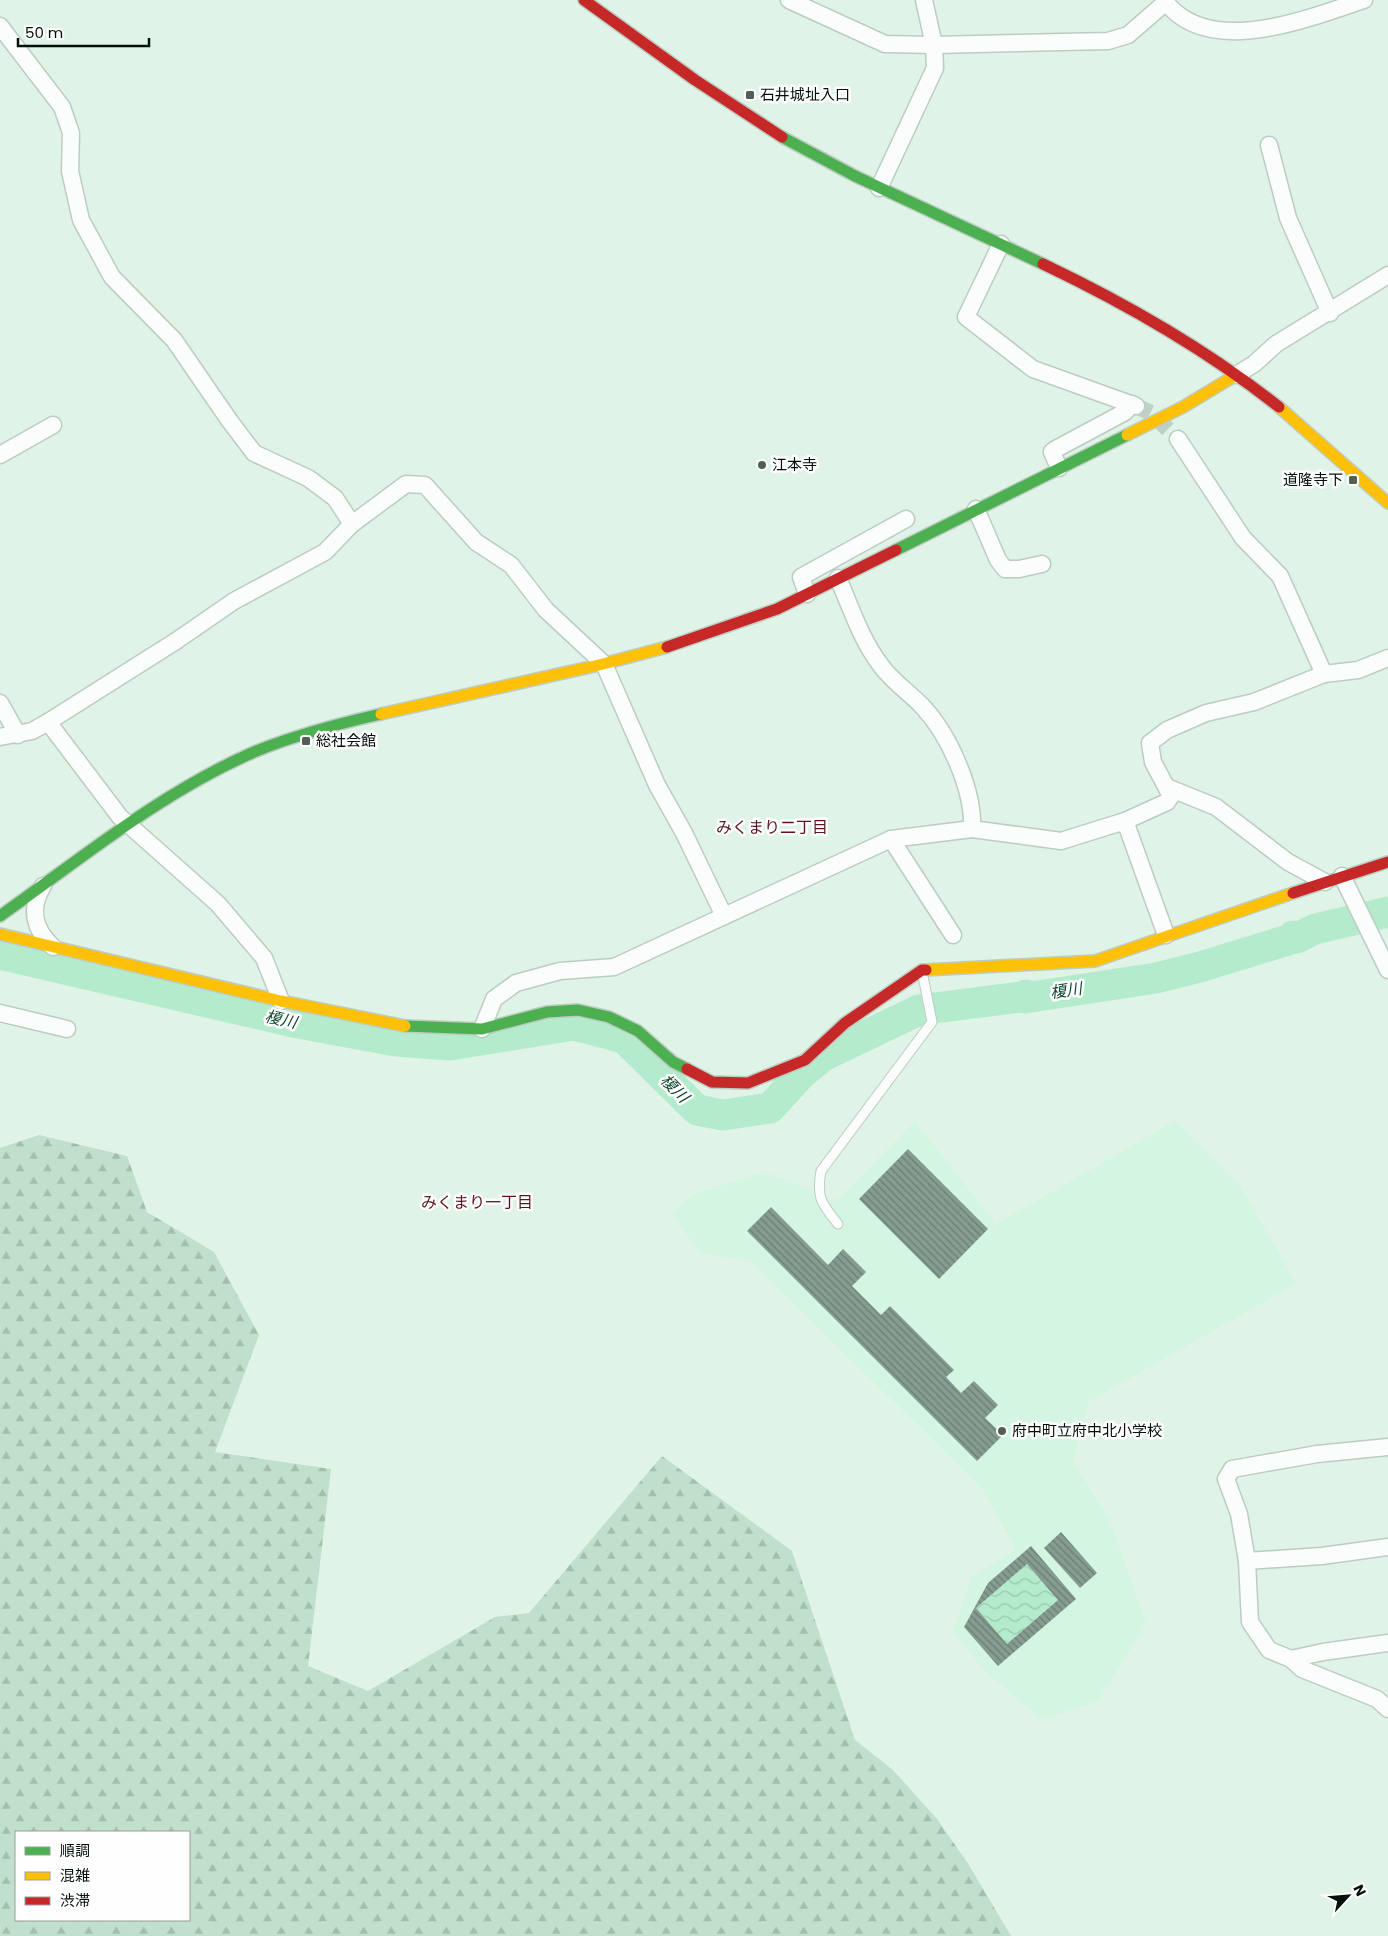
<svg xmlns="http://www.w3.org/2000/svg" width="1388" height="1936" font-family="Poppins,'Noto Sans JP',sans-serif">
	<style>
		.built { fill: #d4f5e2 }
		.forest { fill: url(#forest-firs); fill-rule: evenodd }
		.water { fill: url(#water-waves) }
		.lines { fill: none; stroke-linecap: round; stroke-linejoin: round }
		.river { stroke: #b4ebcc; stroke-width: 31 }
		.building { fill: url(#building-back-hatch); fill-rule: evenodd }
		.street-tunnel { stroke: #bfd1c6; stroke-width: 16; stroke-dasharray: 16 8; stroke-linecap: butt }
		.lane-casing { stroke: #bdccc3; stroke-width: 11 }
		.street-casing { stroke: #bdccc3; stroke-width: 19 }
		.fast-casing { stroke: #bdccc3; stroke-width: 14 }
		.slow-casing { stroke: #bdccc3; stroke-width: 14 }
		.jam-casing { stroke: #bdccc3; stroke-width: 14 }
		.lane { stroke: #fafdfb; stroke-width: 9 }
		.street { stroke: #fafdfb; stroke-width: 16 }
		.fast { stroke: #4caf50; stroke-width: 11 }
		.slow { stroke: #ffc107; stroke-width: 11 }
		.jam { stroke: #c62828; stroke-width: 11 }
		.poi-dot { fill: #515f56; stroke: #fefefe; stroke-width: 2 }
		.labels { text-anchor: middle; stroke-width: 5; stroke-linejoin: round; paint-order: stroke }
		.poi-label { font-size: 15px; fill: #040f08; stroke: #fefefe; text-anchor: start }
		.neighbourhood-label { font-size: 16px; fill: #5b1520; stroke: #fefefe }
		.water-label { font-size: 16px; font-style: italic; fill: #0f472d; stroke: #fefefe }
	</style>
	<defs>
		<pattern id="forest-firs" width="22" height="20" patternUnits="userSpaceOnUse" patternTransform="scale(1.25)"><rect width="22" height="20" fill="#c0dfcc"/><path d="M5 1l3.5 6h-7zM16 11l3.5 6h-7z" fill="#a3beae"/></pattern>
		<pattern id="water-waves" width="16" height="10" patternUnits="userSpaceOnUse" patternTransform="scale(1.25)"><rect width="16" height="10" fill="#b4ebcc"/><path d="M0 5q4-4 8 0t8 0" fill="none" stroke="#99c8ae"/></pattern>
		<pattern id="building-back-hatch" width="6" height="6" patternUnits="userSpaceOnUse" patternTransform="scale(1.25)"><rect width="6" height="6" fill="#859c90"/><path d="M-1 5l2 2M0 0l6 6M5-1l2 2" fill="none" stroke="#6b7e74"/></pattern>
	</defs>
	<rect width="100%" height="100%" fill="#e0f3e7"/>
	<path class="built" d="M915,1121L996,1224L1175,1121L1240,1184L1296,1284L1088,1402L1073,1461L1111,1523L1146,1624L1098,1701L1042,1720L982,1668L953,1632L972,1576L1016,1550L982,1488L750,1261L700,1253L672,1214L692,1195L764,1172L808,1188L827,1201L839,1198Z"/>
	<path class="forest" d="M39,1135L127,1156L147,1212L214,1252L259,1335L215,1452L331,1469L308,1666L368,1691L495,1617L529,1613L662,1456L792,1551L855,1740L893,1770L937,1819L969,1865L1011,1936H0V1148ZM16,1832H189V1920H16Z"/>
	<path class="water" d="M1027,1564L1058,1600L1007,1644L976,1608Z"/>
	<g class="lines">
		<path class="river" d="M0,954L293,1022L396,1041L450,1045L574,1025L624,1038L697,1110L723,1115L770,1108L801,1074L823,1056L919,1010L1020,997L1024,998L1026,995L1031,997L1156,978L1200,967L1291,939L1293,936L1297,938L1315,929L1388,912"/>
	</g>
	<g class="building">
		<path d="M908,1149L988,1229L939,1279L859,1199Z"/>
		<path d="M771,1207L828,1265L843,1249L866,1272L852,1286L881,1315L890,1306L954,1370L946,1377L961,1393L974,1381L998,1405L985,1418L1003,1435L977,1461L747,1231Z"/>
		<path d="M1061,1532L1097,1573L1080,1588L1044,1548Z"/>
		<path d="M1031,1546L1076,1599L998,1666L964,1627L988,1583ZM1027,1564L1058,1600L1007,1644L976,1608Z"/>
	</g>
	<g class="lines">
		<path class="street-tunnel" d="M1136,406L1151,413L1178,439"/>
		<g class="lane-casing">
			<path id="lane" d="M838,1224C822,1204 816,1198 821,1171L932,1022L922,971"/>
		</g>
		<g class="street-casing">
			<g id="street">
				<path d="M789,0L885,44L934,45L1108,41L1128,35L1166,2"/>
				<path d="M1164,0C1208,60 1308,18 1364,0"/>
				<path d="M0,26L62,107L71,133L70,171L81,220L112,277L174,340L229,420L254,453L308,478L335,498L352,524"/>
				<path d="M1269,145L1288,218L1330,313"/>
				<path d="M879,188L935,68L934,45L924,0"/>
				<path d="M1001,244L966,317L1033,369L1136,406"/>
				<path d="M1236,375L1254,364L1276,344L1388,275"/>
				<path d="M1178,439L1243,538L1280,576L1324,674"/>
				<path d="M0,455L53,425"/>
				<path d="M1059,468L1052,452L1054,450L1125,412L1132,404"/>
				<path d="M976,509L998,560L1005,569H1019L1042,564"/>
				<path d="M838,578C851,608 862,642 882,667C894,683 910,693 923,707C949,735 974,790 972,829"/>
				<path d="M807,594L801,577L906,519"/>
				<path d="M0,703L18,735"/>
				<path d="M48,722L120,817L218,904L264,958L281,1001"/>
				<path d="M0,737L32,731L48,722L176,641L234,601L325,552L352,524L406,484L425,485L476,542L511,565L546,610L604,664L657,785L684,833L724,916"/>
				<path d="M1169,788L1216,807L1288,862L1325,882"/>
				<path d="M1125,821L1166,935"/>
				<path d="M891,839L953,935"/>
				<path d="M1342,876L1388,970"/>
				<path d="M43,886C29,908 34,930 53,947"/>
				<path d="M0,1013L67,1029"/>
				<path d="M482,1029L494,999L516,983L560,971L614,967L891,839L972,829L1061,841L1125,821L1167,802L1171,796L1153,762L1150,743L1167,730L1206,713L1254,702L1324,674L1358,670L1388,658"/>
				<path d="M1388,1447L1317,1454L1232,1469L1226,1479L1239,1514L1247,1561L1250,1622L1269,1650L1291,1659L1302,1669L1377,1699L1388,1709"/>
				<path d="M1247,1561L1322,1556L1388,1547"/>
				<path d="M1291,1659L1323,1652L1388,1643"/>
			</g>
		</g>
		<g class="fast-casing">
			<g id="fast">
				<path d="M782,137L855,176L1043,264"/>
				<path d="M896,550L1127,435"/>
				<path d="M0,916C82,858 162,792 254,752C295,735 337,724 381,714"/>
				<path d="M405,1026L482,1029L547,1012L578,1010L609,1017L638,1031L673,1062L687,1069"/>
			</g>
		</g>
		<g class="slow-casing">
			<g id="slow">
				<path d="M1279,407L1388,503"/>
				<path d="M1127,435L1183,407L1236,375"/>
				<path d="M381,714L599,665L667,647"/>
				<path d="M0,934L281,1001L405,1026"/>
				<path d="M926,970L1095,961L1293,893"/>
			</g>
		</g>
		<g class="jam-casing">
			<g id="jam">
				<path d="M584,0L695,80L782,137"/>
				<path d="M1043,264C1127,304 1206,349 1279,407"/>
				<path d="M667,647L777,609L896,550"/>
				<path d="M1293,893L1388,862"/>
				<path d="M687,1069L712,1082L748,1083L805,1060L845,1023L922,970H926"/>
			</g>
		</g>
		<use href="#lane" class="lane"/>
		<use href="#street" class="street"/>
		<use href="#fast" class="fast"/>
		<use href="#slow" class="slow"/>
		<use href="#jam" class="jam"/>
	</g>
	<g class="poi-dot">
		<rect x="745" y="90" width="10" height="10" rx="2.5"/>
		<circle cx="762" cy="465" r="5"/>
		<rect x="1348" y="475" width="10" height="10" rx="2.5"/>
		<rect x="301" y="736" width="10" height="10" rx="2.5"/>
		<circle cx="1002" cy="1431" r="5"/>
	</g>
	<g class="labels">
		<g class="poi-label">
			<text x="760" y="100">石井城址入口</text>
			<text x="772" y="470">江本寺</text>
			<text x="1343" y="485" text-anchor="end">道隆寺下</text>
			<text x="316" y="746">総社会館</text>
			<text x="1012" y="1436">府中町立府中北小学校</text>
		</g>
		<g class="neighbourhood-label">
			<text x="772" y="833">みくまり二丁目</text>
			<text x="477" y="1208">みくまり一丁目</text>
		</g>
		<g class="water-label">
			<text transform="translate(1066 990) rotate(-8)" y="6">榎川</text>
			<text transform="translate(281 1019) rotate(13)" y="6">榎川</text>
			<text transform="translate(675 1088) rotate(45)" y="6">榎川</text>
		</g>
	</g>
	<rect x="15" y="1831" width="175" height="90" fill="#fefefe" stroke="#9a9e9c"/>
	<rect x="25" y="1847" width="25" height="8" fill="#4caf50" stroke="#9a9e9c"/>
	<text x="60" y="1856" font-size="15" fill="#040f08">順調</text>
	<rect x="25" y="1872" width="25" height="8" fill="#ffc107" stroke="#9a9e9c"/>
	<text x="60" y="1881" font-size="15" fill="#040f08">混雑</text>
	<rect x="25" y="1897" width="25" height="8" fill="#c62828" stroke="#9a9e9c"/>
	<text x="60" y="1906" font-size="15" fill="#040f08">渋滞</text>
	<g transform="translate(1348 1896) rotate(64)" stroke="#fefefe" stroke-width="4" paint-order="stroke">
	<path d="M0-4L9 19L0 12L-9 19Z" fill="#040f08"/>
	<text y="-8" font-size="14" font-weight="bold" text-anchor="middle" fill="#040f08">N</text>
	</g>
	<path d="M18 38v8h131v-8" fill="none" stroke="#040f08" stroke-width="2.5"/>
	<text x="25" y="38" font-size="15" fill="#040f08" stroke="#fefefe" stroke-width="4" paint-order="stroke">50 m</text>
</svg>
